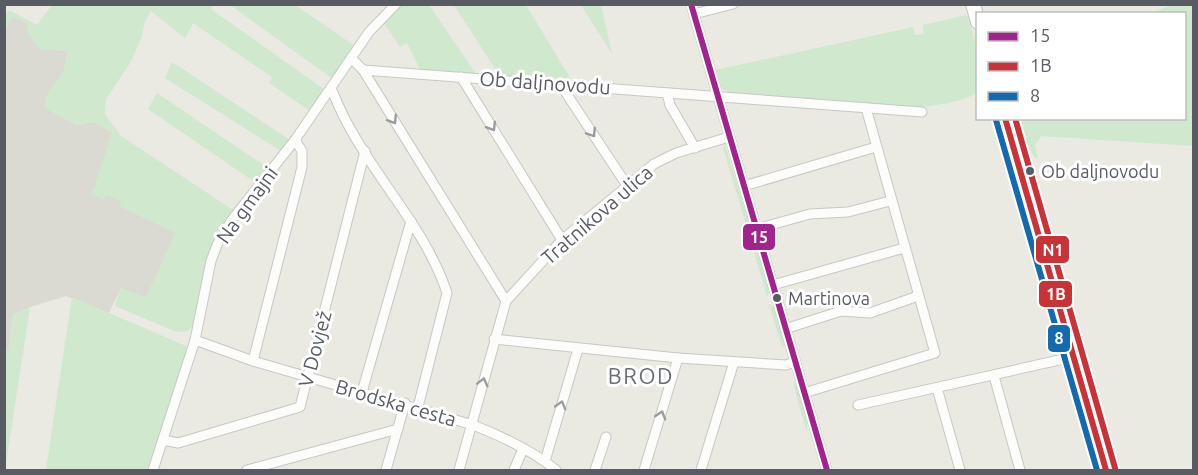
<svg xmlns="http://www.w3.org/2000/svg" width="1198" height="475" font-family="Ubuntu,sans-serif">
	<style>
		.industrial { fill: #dad9d2 }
		.green { fill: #cfe8ce }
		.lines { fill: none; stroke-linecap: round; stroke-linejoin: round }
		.minor-casing { stroke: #c7c8c6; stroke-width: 11 }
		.secondary-casing { stroke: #c7c7c6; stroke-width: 16 }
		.minor { stroke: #fcfcfb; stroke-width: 9 }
		.secondary { stroke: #fcfcfb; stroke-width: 14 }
		.bus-1-casing { stroke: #fff; stroke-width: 10 }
		.bus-2-casing { stroke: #fff; stroke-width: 10 }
		.bus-3-casing { stroke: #fff; stroke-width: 10 }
		.bus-4-casing { stroke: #fff; stroke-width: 10 }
		.bus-1 { stroke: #a2238e; stroke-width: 6 }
		.bus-2 { stroke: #c93337; stroke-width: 6 }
		.bus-3 { stroke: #136ab0; stroke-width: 6 }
		.bus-4 { stroke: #c93337; stroke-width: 6 }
		.oneway { stroke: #9a9c9f }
		.bus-dot { fill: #585c62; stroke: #fff; stroke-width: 2 }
		.labels { text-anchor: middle; stroke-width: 6; stroke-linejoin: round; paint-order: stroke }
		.bus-label { font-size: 18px; fill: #585c62; stroke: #fff; text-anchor: start }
		.street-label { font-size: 20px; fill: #585c62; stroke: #fff }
		.quarter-label { font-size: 22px; letter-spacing: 1.5px; fill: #696e75; stroke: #fff }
		.line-badge { stroke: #fff; stroke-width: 2 }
		.badge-label { font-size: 16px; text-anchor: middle; font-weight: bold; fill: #fff }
	</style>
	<rect width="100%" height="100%" fill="#eae9e2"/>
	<path class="industrial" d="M12,16L27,23L29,35L40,49L68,51L64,71L45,101L53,112L77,125L93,122L112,132L107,195L122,201L120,206L176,233L146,298L121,288L109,313L66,296L30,307L13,315L9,349L5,351L4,32Z"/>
	<g class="green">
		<path d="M1173,4L1193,5V146L1041,136L1035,145L1038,158H1035L1021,136L1014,119L1184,118V14L1152,13Z"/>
		<path d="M52,5H213L211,9L325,90L310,111L269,83L272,77L193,23L185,38L151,11L145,21L141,39L130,63L106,99L105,114L121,136L233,210L208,253L195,323L188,331L177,332L115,306L121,288L146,298L175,233L119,206L121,201L107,195L103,199L92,194L112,132L94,122L78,125L46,109C41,92 58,84 64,71C66,65 67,57 68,51L40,49L29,35L27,23L12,17L5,32L6,12L11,11L37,25Z"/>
		<path d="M230,5H295L355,46L333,79Z"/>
		<path d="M402,5H429L476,74L421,71L407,43L400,47L384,23Z"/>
		<path d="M454,5H526L572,81L499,75Z"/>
		<path d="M581,5H601L612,54Z"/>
		<path d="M967,15L976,44L977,92C963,103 937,104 919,108L736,95L722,89L716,70L913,27L915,35L924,34L923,25Z"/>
		<path d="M172,62L290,140L281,151L165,78Z"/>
		<path d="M157,93L268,168L256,183L148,109Z"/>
		<path d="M725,145L770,291L767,296L723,147Z"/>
		<path d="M72,297L186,346L188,350L149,470H46Z"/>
		<path d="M769,304L775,308L786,346L782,347Z"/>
		<path d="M30,307L5,470V351L9,349L13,315Z"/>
		<path d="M797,383L807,417V432L793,384Z"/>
	</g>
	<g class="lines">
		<g class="minor-casing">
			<g id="minor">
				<path d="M691,4L827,470"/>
				<path d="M694,14L733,4"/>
				<path d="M351,58L363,70L506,301"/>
				<path d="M363,70L922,112"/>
				<path d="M461,77L562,240"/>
				<path d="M560,84L628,187"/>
				<path d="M331,88C337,102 343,117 351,130C381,185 427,232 447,293L418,407"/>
				<path d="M667,93L670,105L695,148"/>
				<path d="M744,186L876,147"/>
				<path d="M756,229L810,214L848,212L890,201"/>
				<path d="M773,285L904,248"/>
				<path d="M785,329L841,311L870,313L918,296"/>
				<path d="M494,339L678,358L786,365L795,362"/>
				<path d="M195,340L253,361L473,425C501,436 532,450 556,470"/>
				<path d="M253,361L302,167V151L295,140"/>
				<path d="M994,376L1020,470"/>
				<path d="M937,388L960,470"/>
				<path d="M362,392L411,221"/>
				<path d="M804,393L935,353L866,108"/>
				<path d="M858,405L1073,357"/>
				<path d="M163,440L178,443L300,407L365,151"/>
				<path d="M545,461L578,349"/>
				<path d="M153,470L195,340L211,261L217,245L231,221L295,140L369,32L396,4"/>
				<path d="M247,470L398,429"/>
				<path d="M386,470L405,403"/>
				<path d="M459,470L506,301L562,240L654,164L676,153L729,137"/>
				<path d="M514,470L523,449"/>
				<path d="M595,470L606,437"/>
				<path d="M644,470L678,358"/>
				<path d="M701,470L734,362"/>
			</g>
		</g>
		<g class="secondary-casing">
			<g id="secondary">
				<path d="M973,4L978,22"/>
				<path d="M1005,118L1106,470"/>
			</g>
		</g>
		<use href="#minor" class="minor"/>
		<use href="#secondary" class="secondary"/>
		<g class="bus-1-casing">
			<path id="bus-1" d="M691,4L827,470"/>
		</g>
		<g class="bus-2-casing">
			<path id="bus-2" d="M1005,118L1106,470"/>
		</g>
		<g class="bus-3-casing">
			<path id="bus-3" d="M996,120L1097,470"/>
		</g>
		<g class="bus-4-casing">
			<path id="bus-4" d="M1015,118L1115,468"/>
		</g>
		<use href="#bus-1" class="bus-1"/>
		<use href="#bus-2" class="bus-2"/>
		<use href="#bus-3" class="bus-3"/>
		<use href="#bus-4" class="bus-4"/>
	</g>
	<defs><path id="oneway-chevron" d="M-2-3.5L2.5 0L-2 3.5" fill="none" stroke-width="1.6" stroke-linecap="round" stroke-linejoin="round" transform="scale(1.5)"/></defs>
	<g class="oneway">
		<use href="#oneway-chevron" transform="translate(393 120) rotate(58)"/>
		<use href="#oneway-chevron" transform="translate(492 127) rotate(58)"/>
		<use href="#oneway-chevron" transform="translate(592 133) rotate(57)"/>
		<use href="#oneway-chevron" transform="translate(483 382) rotate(-76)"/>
		<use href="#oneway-chevron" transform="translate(561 405) rotate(-74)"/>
		<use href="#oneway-chevron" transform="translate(661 415) rotate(-73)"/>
	</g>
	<g class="bus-dot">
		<circle cx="1030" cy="171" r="5"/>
		<circle cx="777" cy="298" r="5"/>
	</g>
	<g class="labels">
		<g class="bus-label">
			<text x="1041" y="178">Ob daljnovodu</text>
			<text x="788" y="305">Martinova</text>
		</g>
		<g class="street-label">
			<text transform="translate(545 83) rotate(4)" y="7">Ob daljnovodu</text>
			<text transform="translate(247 205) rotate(-54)" y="7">Na gmajni</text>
			<text transform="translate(597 215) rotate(-41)" y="7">Tratnikova ulica</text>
			<text transform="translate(315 349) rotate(-75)" y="7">V Dovjež</text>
			<text transform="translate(396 403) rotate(16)" y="7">Brodska cesta</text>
		</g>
		<g class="quarter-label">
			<text x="641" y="384">BROD</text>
		</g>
	</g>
	<g class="line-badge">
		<rect x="742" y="223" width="34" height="28" rx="6" fill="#a2238e"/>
		<rect x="1035" y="235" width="35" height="29" rx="6" fill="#c93337"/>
		<rect x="1038" y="280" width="35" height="28" rx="6" fill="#c93337"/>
		<rect x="1047" y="324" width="24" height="29" rx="6" fill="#136ab0"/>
	</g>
	<g class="badge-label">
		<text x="759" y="243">15</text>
		<text x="1053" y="256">N1</text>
		<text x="1056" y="300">1B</text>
		<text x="1059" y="344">8</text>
	</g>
	<rect width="1198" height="475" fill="none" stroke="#585c62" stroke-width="12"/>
	<rect x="976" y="12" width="210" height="108" fill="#ffffff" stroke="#bcbec0" stroke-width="1.5"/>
	<rect x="988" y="32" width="30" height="9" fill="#a2238e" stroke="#bcbec0" stroke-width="1.5"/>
	<text x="1030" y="42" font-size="18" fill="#585c62">15</text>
	<rect x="988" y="62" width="30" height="9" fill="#c93337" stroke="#bcbec0" stroke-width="1.5"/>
	<text x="1030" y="72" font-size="18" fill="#585c62">1B</text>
	<rect x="988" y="92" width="30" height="9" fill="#136ab0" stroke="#bcbec0" stroke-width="1.5"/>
	<text x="1030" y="102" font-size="18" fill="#585c62">8</text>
</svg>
